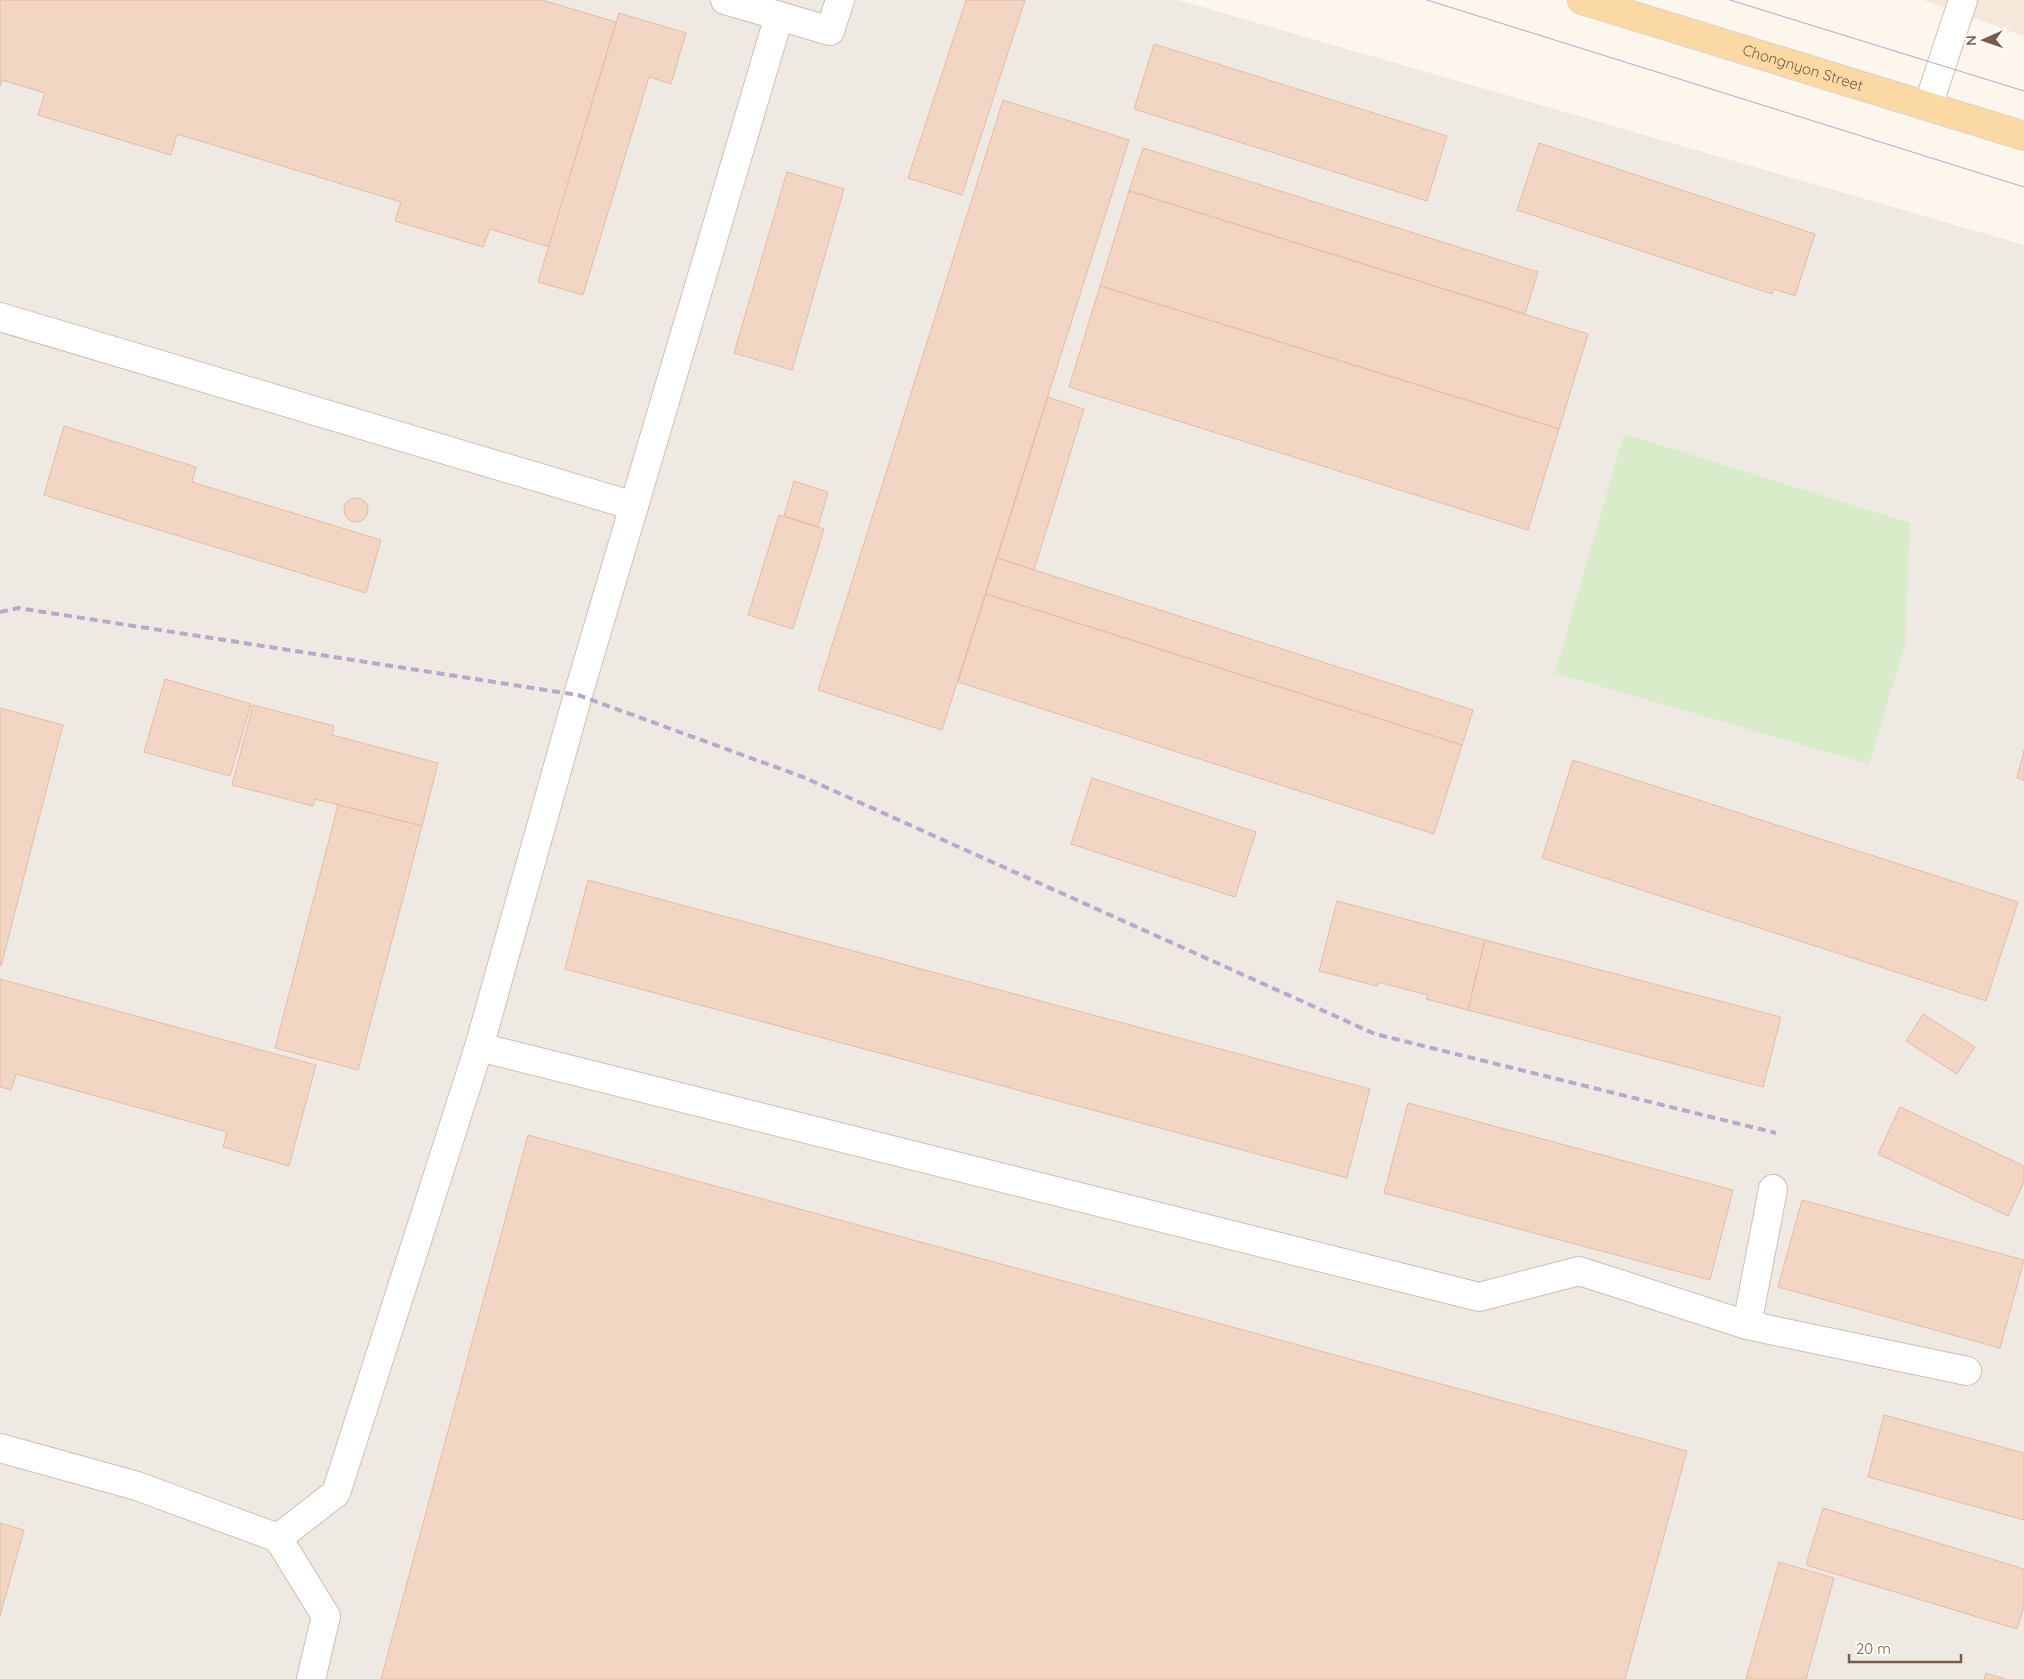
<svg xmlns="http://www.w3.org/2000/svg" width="2024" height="1679" font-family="Quicksand,sans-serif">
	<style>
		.residential { fill: #f5e8da }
		.industrial { fill: #efe9e4 }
		.green { fill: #d8ecc9 }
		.building { fill: #f3d5c3; stroke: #e6bba3 }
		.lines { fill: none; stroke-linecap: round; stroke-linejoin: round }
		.minor-casing { stroke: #d1beb0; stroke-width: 30 }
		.major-casing { stroke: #dad1cd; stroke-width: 30 }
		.minor { stroke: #fff; stroke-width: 28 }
		.major { stroke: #fbd9a5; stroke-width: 28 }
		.tram { stroke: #b9a8c9; stroke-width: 1 }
		.rail { stroke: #b9a8c9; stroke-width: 4; stroke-dasharray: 8 5; stroke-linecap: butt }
		.labels { text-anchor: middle; stroke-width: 4.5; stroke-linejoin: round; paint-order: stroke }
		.street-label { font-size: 15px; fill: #7a5c4d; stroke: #fffaf3 }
	</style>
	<rect width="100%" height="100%" fill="#fdf6ec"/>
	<path class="residential" d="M1923,0H2024V36Z"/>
	<path class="industrial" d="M0,0H1178L2024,245V1679H0Z"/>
	<path class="green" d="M1624,434L1910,523L1905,645L1869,764L1555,673Z"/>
	<g class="building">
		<path d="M0,0H542L616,22L549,247L490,229L483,247L395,221L401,202L177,134L171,155L38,115L45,93L2,80L0,86Z"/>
		<path d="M966,0H1025L962,195L908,178Z"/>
		<path d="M619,13L686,33L671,84L649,77L583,295L538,282Z"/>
		<path d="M1154,44L1447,136L1427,201L1134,109Z"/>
		<path d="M1003,100L1129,140L942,730L818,690Z"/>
		<path d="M1539,143L1815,234L1795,296L1774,289L1772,294L1517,210Z"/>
		<path d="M1143,148L1538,272L1525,314L1129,191Z"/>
		<path d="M787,172L844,189L792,370L734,353Z"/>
		<path d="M1129,191L1588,334L1559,429L1100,286Z"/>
		<path d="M1100,286L1559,429L1528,530L1069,387Z"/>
		<path d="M1048,397L1084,409L1034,570L997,558Z"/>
		<path d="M64,426L196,467L192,482L381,540L366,593L44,495Z"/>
		<path d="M794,481L828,492L818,527L784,516Z"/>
		<circle cx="356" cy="510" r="12"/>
		<path d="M779,515L824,529L793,629L748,615Z"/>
		<path d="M997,558L1473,710L1462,745L986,594Z"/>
		<path d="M986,594L1462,745L1434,834L958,682Z"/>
		<path d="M165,679L251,704L230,776L144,752Z"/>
		<path d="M253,705L334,726L332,735L438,763L422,826L315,799L313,806L232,785Z"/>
		<path d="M0,708L63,725L1,966H0Z"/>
		<path d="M2024,750V780L2017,778Z"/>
		<path d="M1573,760L2018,902L1986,1001L1542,858Z"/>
		<path d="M1092,778L1256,832L1235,897L1071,844Z"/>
		<path d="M338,805L422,826L358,1070L275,1048Z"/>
		<path d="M588,880L1370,1089L1347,1178L565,969Z"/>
		<path d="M1337,901L1485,940L1468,1010L1426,999L1428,995L1378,982L1377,986L1319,971Z"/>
		<path d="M1485,940L1781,1017L1763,1087L1468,1010Z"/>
		<path d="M0,979L316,1065L289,1166L223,1147L227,1132L16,1074L11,1090L0,1087Z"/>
		<path d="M1923,1014L1975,1047L1957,1074L1906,1041Z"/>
		<path d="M1408,1103L1733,1190L1710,1280L1384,1193Z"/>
		<path d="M1900,1107L2024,1166V1182L2008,1216L1878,1154Z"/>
		<path d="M528,1135L1687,1451L1625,1679H381Z"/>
		<path d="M1802,1200L2024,1260L2000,1348L1778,1287Z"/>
		<path d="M1884,1415L2024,1453V1520L1868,1477Z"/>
		<path d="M1823,1508L2024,1569V1606L2017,1629L1806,1565Z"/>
		<path d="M0,1523L24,1530L0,1616Z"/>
		<path d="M1779,1562L1834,1578L1806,1679H1746Z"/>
		<path d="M1986,1673L2005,1679H1984Z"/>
	</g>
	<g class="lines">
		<g class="minor-casing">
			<g id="minor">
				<path d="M725,0L830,31L840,0"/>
				<path d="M1928,106L1963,0"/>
				<path d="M0,317L634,506"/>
				<path d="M479,1047L1479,1297L1579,1271L1747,1325L1967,1371"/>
				<path d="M1747,1325L1773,1189"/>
				<path d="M0,1448L137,1486L278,1538L326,1616L311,1679"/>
				<path d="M278,1538L336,1493L479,1047L578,695L779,16"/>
			</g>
		</g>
		<g class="major-casing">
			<g id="major">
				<path id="s1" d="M1582,0L2024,136"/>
			</g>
		</g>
		<use href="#minor" class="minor"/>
		<use href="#major" class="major"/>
		<g class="tram">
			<path d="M1427,0L2024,187"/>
			<path d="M1730,0L2024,91"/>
		</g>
		<path class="rail" d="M0,612L18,608L578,695L803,777L1375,1034L1776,1133"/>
	</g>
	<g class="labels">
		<g class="street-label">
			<text dy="5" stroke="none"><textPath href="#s1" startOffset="231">Chongnyon Street</textPath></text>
		</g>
	</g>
	<g transform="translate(1984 40) rotate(268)" stroke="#fffaf3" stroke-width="4" paint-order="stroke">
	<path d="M0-4L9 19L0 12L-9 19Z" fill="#7a5c4d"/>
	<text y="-8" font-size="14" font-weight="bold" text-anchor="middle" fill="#7a5c4d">N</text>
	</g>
	<path d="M1849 1654v8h112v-8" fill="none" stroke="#7a5c4d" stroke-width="2.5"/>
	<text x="1856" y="1654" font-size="15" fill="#7a5c4d" stroke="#fffaf3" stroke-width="4" paint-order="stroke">20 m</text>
</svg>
